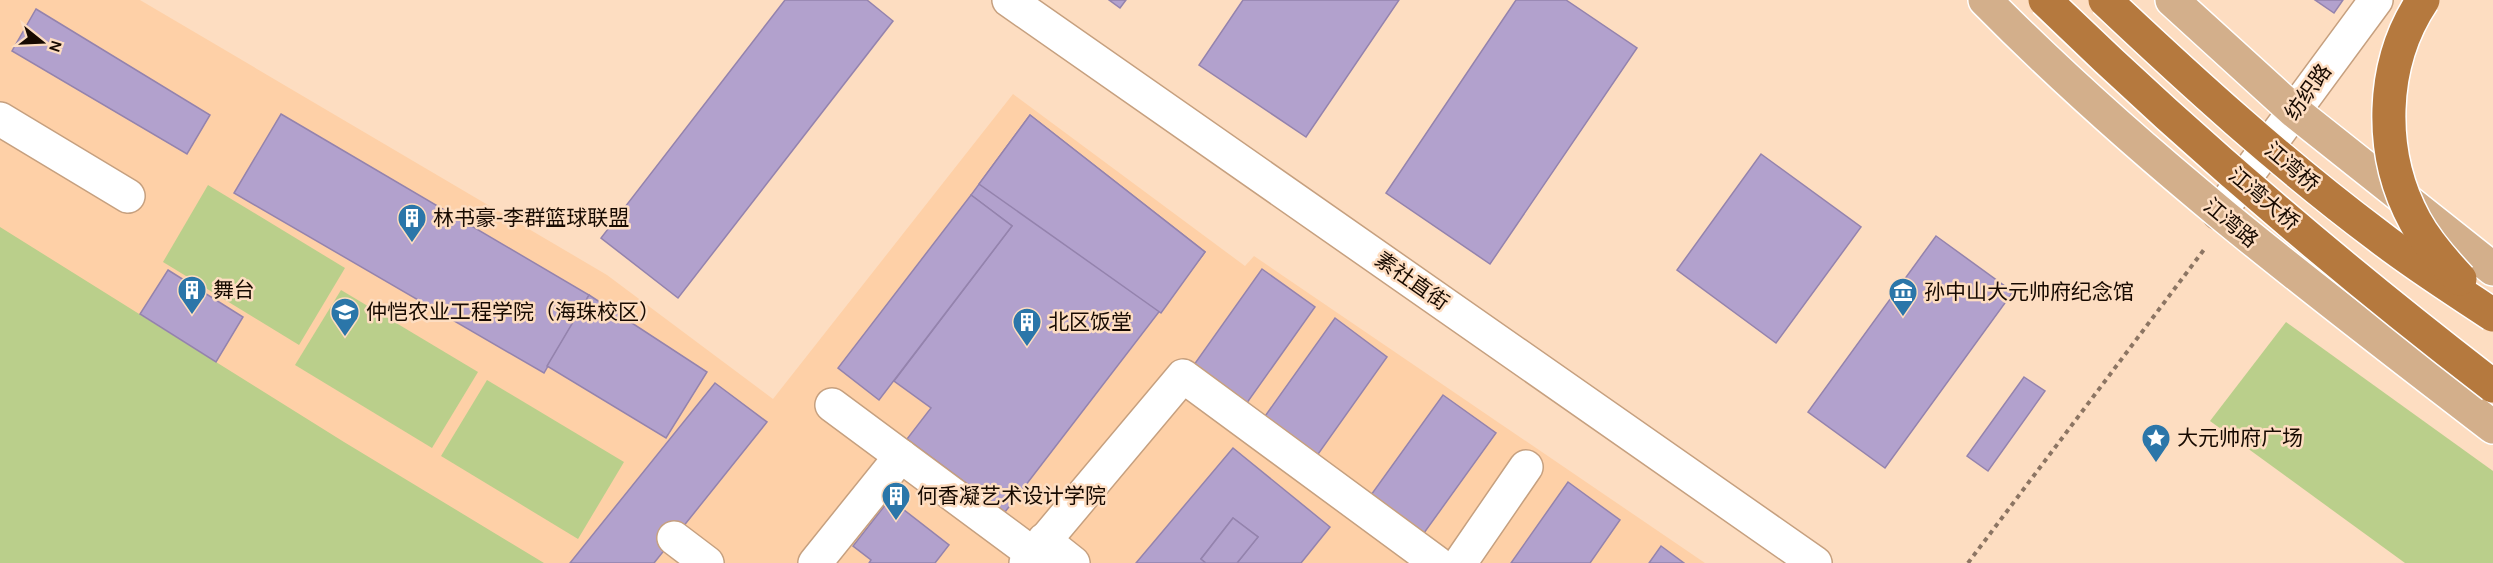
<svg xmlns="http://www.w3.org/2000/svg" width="2493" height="563" font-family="Karla,'Noto Sans SC',sans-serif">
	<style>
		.built { fill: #fed0a7 }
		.green { fill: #bacf8b }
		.building { fill: #b2a1cd; stroke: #9483ad; stroke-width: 1.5 }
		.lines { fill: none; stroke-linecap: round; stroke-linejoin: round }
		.minor-casing { stroke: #c6a07f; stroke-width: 36 }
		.major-casing { stroke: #fff; stroke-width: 36 }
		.path { stroke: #8c7563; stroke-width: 4; stroke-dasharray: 4.5 4.5; stroke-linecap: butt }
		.minor { stroke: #fff; stroke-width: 33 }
		.major { stroke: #d3af8b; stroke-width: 33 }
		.highway-bridge-casing { stroke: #fff; stroke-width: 36; stroke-linecap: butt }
		.highway-bridge { stroke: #b5793e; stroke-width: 33 }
		.labels { text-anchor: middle; stroke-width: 5; stroke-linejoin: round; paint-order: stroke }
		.street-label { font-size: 21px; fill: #170a01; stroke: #fdddc1 }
		.poi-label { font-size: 21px; fill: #170a01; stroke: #fdddc1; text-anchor: start }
	</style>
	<rect width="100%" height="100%" fill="#fdddc1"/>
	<path class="built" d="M0,0H140L607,275L773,399L1013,94L1245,266L1254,256L1705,563H0Z"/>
	<g class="green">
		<path d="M208,185L345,268L299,345L163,262Z"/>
		<path d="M0,227L344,442L544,563H0Z"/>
		<path d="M341,290L478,372L432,448L295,365Z"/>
		<path d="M2286,322L2493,471V563H2405L2210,421Z"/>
		<path d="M487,380L624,462L578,539L441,456Z"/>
	</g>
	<g class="building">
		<path d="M785,0H867L893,21L678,298L601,238Z"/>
		<path d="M1109,0H1126L1120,8Z"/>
		<path d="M1243,0H1399L1306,137L1199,65Z"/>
		<path d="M1516,0H1566L1637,48L1490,264L1386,193Z"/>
		<path d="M2315,0H2343L2334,13Z"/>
		<path d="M36,9L210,115L187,154L12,51Z"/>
		<path d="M281,114L589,295L544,373L234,193Z"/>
		<path d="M1030,115L1205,252L1005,512L907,439L931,408L894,381L1012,226L971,195Z"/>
		<path d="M1030,115L1205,252L1161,313L979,184Z"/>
		<path d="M1761,154L1861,227L1776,343L1677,270Z"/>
		<path d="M971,195L1012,226L879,400L838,368Z"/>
		<path d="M1936,236L2013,292L1885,468L1808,412Z"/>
		<path d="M1262,269L1315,307L1244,407L1191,369Z"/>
		<path d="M168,270L243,317L216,362L140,314Z"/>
		<path d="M589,295L707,372L666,438L547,366Z"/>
		<path d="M1335,318L1387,357L1316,457L1263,419Z"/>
		<path d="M2024,377L2045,391L1988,471L1967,456Z"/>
		<path d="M715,383L767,422L654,563H570Z"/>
		<path d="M1443,395L1496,433L1424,533L1371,495Z"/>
		<path d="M1233,448L1330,527L1301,563H1237L1258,537L1233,518L1201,559L1206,563H1136Z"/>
		<path d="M1568,482L1620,520L1590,563H1511Z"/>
		<path d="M890,499L949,545L935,563H869L871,560L853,546Z"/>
		<path d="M1233,518L1258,537L1237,563H1206L1201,559Z"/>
		<path d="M1661,546L1684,563H1649Z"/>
	</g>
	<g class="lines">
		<g class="minor-casing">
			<g id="minor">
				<path d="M1009,0L1815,563"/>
				<path d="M0,119L128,196"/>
				<path d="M2219,213L2376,0"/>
				<path d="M832,405L1033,554"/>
				<path d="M674,538L707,563"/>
				<path d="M1044,540L1073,563"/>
				<path d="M815,563L901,456"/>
				<path d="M1026,563L1183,376L1437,563"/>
				<path d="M1460,563L1526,467"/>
			</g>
		</g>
		<g class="major-casing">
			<g id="major">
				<path d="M1985,0C2141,158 2317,292 2493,427"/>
				<path d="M2172,0L2294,111L2493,269"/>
			</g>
		</g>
		<path class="path" d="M1968,563L2206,247"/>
		<use href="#minor" class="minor"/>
		<use href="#major" class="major"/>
		<g class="highway-bridge-casing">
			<g id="highway-bridge">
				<path d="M2045,0C2186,137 2337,266 2493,386"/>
				<path d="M2105,0C2192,82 2281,163 2377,235C2414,264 2454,289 2493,315"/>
				<path d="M2423,0C2380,64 2378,153 2415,221C2427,243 2443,261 2460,279"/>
			</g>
		</g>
		<use href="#highway-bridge" class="highway-bridge"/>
	</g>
	<defs>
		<g id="building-pin" transform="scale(1.5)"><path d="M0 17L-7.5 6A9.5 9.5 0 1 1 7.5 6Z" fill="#2b76a9" stroke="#fdddc1"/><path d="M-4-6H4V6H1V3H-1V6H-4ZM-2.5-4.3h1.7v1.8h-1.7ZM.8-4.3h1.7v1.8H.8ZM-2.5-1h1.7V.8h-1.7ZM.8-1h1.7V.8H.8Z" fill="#fff"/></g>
		<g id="museum-pin" transform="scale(1.5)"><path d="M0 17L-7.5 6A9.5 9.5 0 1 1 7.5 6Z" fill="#2b76a9" stroke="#fdddc1"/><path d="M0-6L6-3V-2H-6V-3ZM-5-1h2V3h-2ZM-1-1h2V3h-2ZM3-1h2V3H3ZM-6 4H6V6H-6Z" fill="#fff"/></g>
		<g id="university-pin" transform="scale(1.5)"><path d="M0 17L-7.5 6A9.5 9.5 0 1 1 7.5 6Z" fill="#2b76a9" stroke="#fdddc1"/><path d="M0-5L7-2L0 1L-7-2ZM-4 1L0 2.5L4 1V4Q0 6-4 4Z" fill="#fff"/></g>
		<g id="sight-pin" transform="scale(1.5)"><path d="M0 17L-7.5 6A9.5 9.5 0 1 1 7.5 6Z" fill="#2b76a9" stroke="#fdddc1"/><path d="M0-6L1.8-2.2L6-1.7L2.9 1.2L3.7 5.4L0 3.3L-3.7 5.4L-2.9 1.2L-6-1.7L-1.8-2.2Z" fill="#fff"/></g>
	</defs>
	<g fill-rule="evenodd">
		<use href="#building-pin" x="412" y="218"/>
		<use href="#building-pin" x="192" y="290"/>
		<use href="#museum-pin" x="1903" y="292"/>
		<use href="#university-pin" x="345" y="312"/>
		<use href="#building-pin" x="1027" y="322"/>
		<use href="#sight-pin" x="2156" y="438"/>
		<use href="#building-pin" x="896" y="496"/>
	</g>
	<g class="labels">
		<g class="street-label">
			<text transform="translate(2308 92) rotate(-54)" y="7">纺织路</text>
			<text transform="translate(2292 167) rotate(40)" y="7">江湾桥</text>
			<text transform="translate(2264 199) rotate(40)" y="7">江湾大桥</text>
			<text transform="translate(2231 223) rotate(40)" y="7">江湾路</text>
			<text transform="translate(1412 281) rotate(35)" y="7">素社直街</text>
		</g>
		<g class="poi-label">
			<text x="433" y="225">林书豪-李群篮球联盟</text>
			<text x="213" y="297">舞台</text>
			<text x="1924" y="299">孙中山大元帅府纪念馆</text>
			<text x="366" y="319">仲恺农业工程学院（海珠校区）</text>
			<text x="1048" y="329">北区饭堂</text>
			<text x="2177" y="445">大元帅府广场</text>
			<text x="917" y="503">何香凝艺术设计学院</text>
		</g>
	</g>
	<g transform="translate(42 42) rotate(108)" stroke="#fdddc1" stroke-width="4.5" paint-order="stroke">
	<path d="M0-4.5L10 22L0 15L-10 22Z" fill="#170a01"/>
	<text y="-9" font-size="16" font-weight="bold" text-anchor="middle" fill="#170a01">N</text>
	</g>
</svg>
